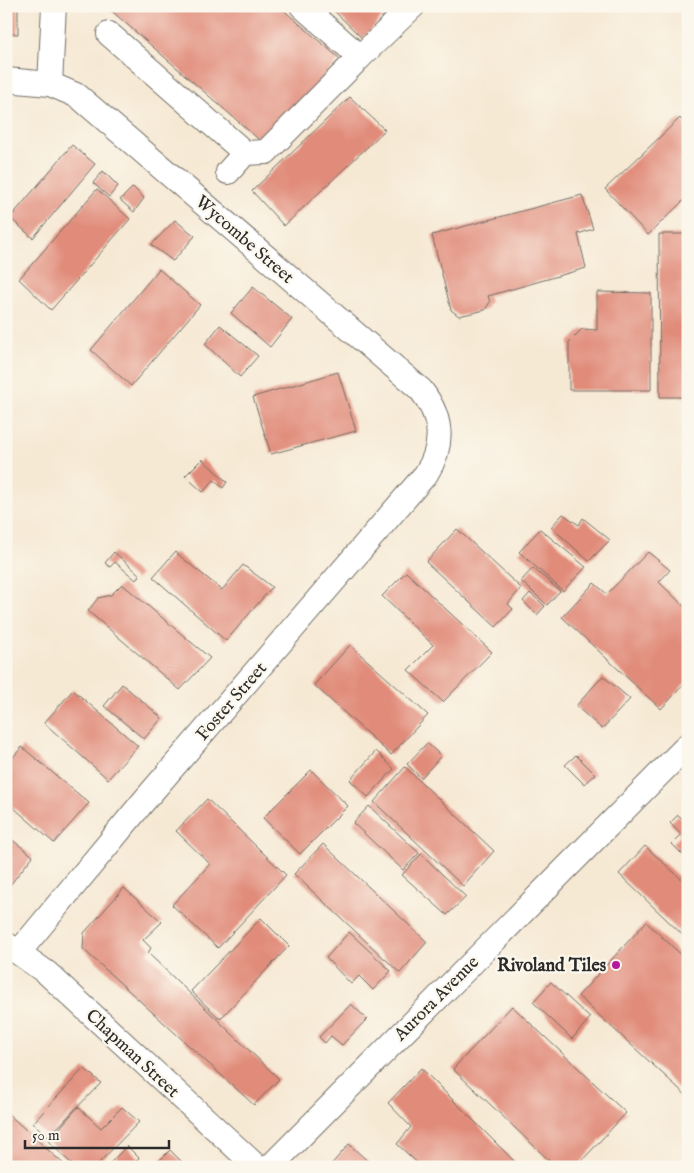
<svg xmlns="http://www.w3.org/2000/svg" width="694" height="1173" font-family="'IM FELL English',serif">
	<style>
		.building { fill: #e18c7a }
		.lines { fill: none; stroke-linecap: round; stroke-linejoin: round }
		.minor-casing { stroke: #726e66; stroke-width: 26 }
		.minor { stroke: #fff; stroke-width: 24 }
		.poi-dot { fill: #b5179e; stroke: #fbf7ec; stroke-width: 2 }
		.labels { text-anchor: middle; stroke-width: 4.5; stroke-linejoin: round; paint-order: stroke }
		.street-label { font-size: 18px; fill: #2b2b2b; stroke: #fbf7ec }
		.poi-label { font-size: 18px; font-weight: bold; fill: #2b2b2b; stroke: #fbf7ec; text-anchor: end }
	</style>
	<rect width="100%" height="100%" fill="#fbf7ec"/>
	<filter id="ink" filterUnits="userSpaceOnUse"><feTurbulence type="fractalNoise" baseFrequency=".02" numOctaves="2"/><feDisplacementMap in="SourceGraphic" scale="10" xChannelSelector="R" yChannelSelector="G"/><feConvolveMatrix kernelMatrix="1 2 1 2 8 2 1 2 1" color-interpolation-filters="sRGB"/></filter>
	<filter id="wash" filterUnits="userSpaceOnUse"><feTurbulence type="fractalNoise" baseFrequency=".0096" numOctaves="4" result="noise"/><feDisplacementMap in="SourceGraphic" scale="20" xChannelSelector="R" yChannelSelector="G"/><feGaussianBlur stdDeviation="1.12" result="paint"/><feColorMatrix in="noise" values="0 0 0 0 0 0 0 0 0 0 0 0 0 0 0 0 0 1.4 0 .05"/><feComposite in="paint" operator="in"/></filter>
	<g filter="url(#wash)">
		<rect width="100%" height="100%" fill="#f6e9d4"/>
		<g id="blocks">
			<g class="building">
				<path d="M106,6H279L340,59L264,144Z"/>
				<path d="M329,6H392L363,39Z"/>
				<path d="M6,8L18,9V34H6Z"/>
				<path d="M350,97L385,130L284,226L252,191Z"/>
				<path d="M680,118L688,127V196L648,235L605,189Z"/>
				<path d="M72,145L95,164L33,238L10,218Z"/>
				<path d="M103,171L118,186L109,197L93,183Z"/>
				<path d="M133,187L144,198L134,212L120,200Z"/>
				<path d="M97,189L130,219L51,310L19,279Z"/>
				<path d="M582,195L593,229L578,234L586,268L488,296L490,302L485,310L459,316L451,310L432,235Z"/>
				<path d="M175,220L195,236L173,261L151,245Z"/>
				<path d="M659,234H688V397H660Z"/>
				<path d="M159,269L200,305L131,386L91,350Z"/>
				<path d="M253,287L292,319L270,347L231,313Z"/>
				<path d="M597,292L651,293V390H569V342L582,329L597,330Z"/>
				<path d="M220,325L258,356L240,377L205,344Z"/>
				<path d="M338,372L356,431L271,454L253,397Z"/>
				<path d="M202,459L227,482L223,488L214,480L203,492L185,476Z"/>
				<path d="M563,514L579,525L583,518L610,540L589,561L551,527Z"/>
				<path d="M457,529L521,588L508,604L513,609L496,627L426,562Z"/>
				<path d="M540,529L586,567L563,591L519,552Z"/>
				<path d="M114,552L140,575L136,580L115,562L110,567L105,563Z"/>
				<path d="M175,552L222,590L243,565L272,587L226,641L153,577Z"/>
				<path d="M648,552L670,570L659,582L688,610V680L661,709L562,617L594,583L607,594Z"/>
				<path d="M533,568L560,591L547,605L521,581Z"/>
				<path d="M406,572L492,652L443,702L408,670L433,645L382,596Z"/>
				<path d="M122,584L210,658L180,690L88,611L98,598L111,595Z"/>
				<path d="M530,593L545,606L537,615L523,601Z"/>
				<path d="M350,645L428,715L391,755L314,685Z"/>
				<path d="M603,676L630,699L602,729L576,706Z"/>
				<path d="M122,684L162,718L144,739L104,706Z"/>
				<path d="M73,690L138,746L108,779L44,723Z"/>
				<path d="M427,743L441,756L421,778L407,764Z"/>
				<path d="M22,747L89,803L54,843L6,801V765Z"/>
				<path d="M376,751L394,769L368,797L350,780Z"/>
				<path d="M576,755L595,774L584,784L565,765Z"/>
				<path d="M405,767L494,851L463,886L374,802Z"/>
				<path d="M311,770L348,806L300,854L263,818Z"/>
				<path d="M207,799L286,875L218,948L172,905L210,864L176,831Z"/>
				<path d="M369,806L419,853L403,870L353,823Z"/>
				<path d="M688,814V860L672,844L681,835L670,823L678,815L683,819Z"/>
				<path d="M6,835L33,856L10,885L6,882Z"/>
				<path d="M323,844L427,942L400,973L294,874Z"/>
				<path d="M645,846L688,885V940L619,874Z"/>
				<path d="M421,854L466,897L447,915L402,875Z"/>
				<path d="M124,888L162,922L143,940L151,948L148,953L279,1079L254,1105L83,949L84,933Z"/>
				<path d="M261,918L289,946L220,1019L191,991Z"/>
				<path d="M646,922L688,961V1097L578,996Z"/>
				<path d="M349,932L391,971L373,990L359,976L351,984L326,958Z"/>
				<path d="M551,982L590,1018L572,1039L533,1002Z"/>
				<path d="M351,1004L367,1019L342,1045L331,1036L325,1043L319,1037Z"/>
				<path d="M512,1006L626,1113L576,1167H556L453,1069Z"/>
				<path d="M84,1068L101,1083L48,1137L33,1123Z"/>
				<path d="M421,1068L520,1167H422L397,1144L411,1127L388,1103Z"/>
				<path d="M78,1107L101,1128L122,1107L139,1122L95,1167H75L48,1141Z"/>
				<path d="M6,1112L67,1167H6Z"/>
				<path d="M349,1144L374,1167H329Z"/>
				<path d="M127,1146L139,1158L131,1167H106Z"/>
				<path d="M170,1150L187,1167H153Z"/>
			</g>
		</g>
	</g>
	<g filter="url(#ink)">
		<use href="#blocks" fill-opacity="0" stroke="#726e66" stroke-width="1"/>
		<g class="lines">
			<g class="minor-casing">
				<g id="minor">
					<path d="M302,6L360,57"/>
					<path d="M109,34L245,153"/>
					<path d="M6,80L50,84L78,96L421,390C442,417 445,444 426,474L143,802L19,952"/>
					<path d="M50,84L54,6"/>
					<path d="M228,172L245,153L266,152L360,57L413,6"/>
					<path d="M6,944L47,973L257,1167"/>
					<path d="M270,1167L688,745"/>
				</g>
			</g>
			<use href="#minor" class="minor"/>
		</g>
	</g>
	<circle class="poi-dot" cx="616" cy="965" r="5"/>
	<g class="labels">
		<g class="street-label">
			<text transform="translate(245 239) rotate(41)" y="6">Wycombe Street</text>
			<text transform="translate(231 701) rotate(-49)" y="6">Foster Street</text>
			<text transform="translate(436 998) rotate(-45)" y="6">Aurora Avenue</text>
			<text transform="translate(133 1053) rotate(43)" y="6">Chapman Street</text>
		</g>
		<g class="poi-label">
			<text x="606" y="971">Rivoland Tiles</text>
		</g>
	</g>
	<rect width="694" height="1173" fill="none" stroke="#fbf7ec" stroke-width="25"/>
	<path d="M25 1140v8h144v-8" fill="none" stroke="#2b2b2b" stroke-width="2.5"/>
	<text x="32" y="1140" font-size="15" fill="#2b2b2b" stroke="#fbf7ec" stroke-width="4" paint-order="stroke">50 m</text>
</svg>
